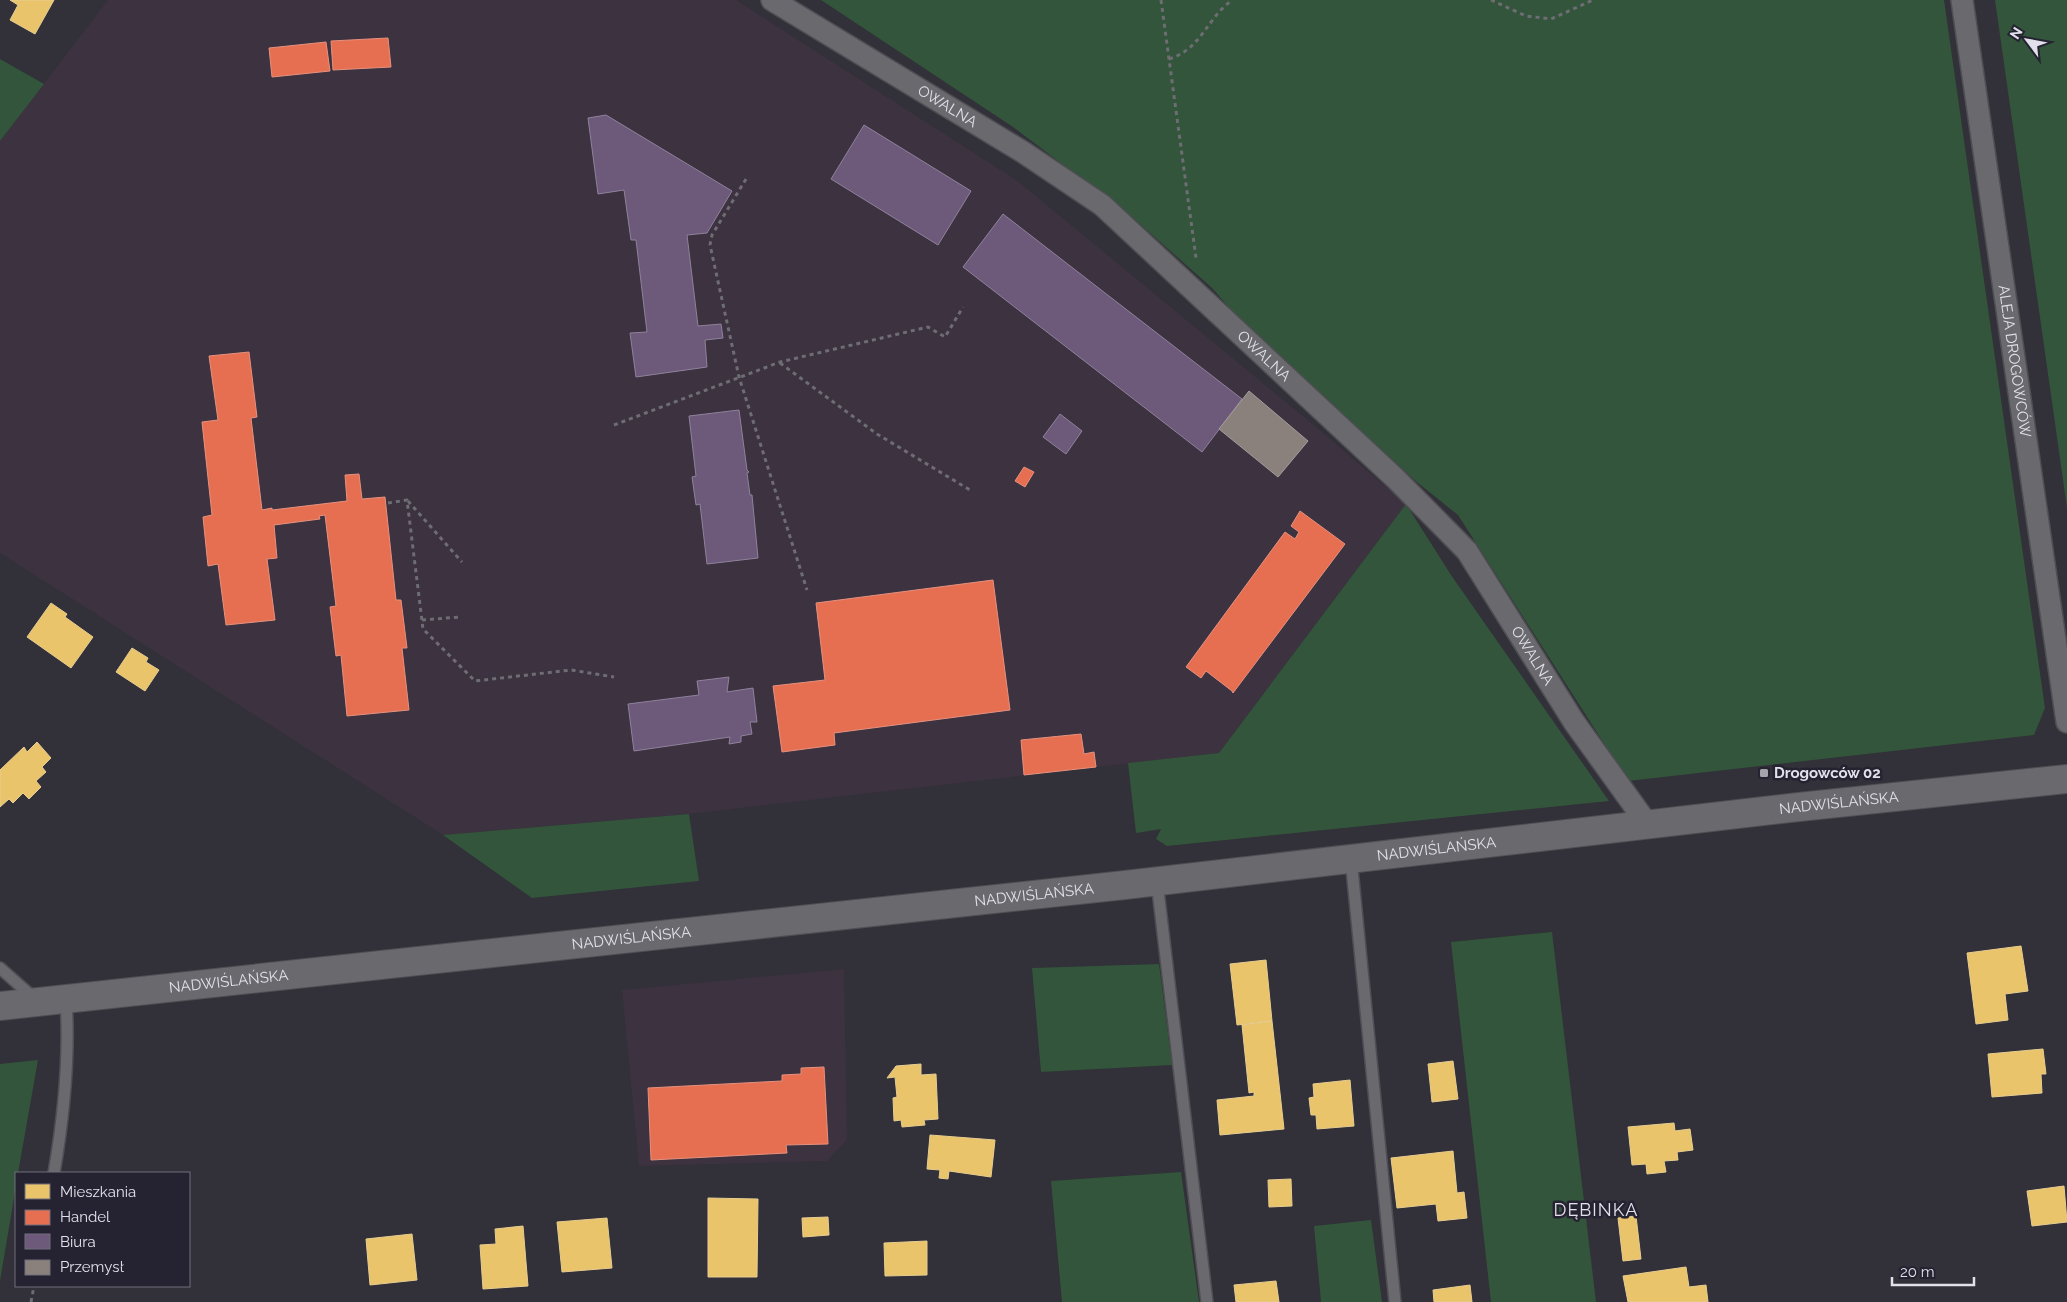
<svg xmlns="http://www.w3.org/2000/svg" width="2067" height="1302" font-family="Raleway,sans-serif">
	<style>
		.commercial { fill: #3c3240 }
		.green { fill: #32553b }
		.homes { fill: #e9c46a; stroke: #e7cd91 }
		.shops { fill: #e76f51; stroke: #e6917f }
		.offices { fill: #6d597a; stroke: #90829c }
		.industry { fill: #8a817c; stroke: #a49e9d }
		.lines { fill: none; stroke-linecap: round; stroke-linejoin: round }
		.service-casing { stroke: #4f4e54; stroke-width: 14 }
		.minor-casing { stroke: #4f4e54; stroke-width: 24 }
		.secondary-casing { stroke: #4f4e54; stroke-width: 30 }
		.path { stroke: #6e6d73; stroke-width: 3; stroke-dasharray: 4 4; stroke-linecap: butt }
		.service { stroke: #69696e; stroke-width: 11 }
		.minor { stroke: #69696e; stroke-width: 21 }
		.secondary { stroke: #69696e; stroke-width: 28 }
		.poi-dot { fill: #a4a3ac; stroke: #252332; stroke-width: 2 }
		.labels { text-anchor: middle; stroke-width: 5; stroke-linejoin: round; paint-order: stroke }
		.street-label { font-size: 15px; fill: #e2e1eb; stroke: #252332 }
		.poi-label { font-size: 15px; font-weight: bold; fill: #e2e1eb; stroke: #252332; text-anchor: start }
		.quarter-label { font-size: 18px; letter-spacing: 1px; fill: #e2e1eb; stroke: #252332 }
	</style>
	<rect width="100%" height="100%" fill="#323038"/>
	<g class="commercial">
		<path d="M108,0H736L1019,182L1315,426L1406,504L1219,753L689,814L443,835L0,553V141Z"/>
		<path d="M844,969L847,1140L827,1161L639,1166L622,990Z"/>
	</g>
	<g class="green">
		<path d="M821,0H1944L2045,708L2034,735L1628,781L1458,515L1418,483L1245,326L1212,288L1132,217L1013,127Z"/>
		<path d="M1995,0H2067V508Z"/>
		<path d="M0,59L44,84L0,141Z"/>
		<path d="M1406,504L1451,575L1609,801L1167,846L1156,839L1161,829L1136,833L1128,763L1219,753Z"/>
		<path d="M689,814L699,881L532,898L443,835Z"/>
		<path d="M1552,932L1596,1302H1491L1451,942Z"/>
		<path d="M1159,964L1172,1065L1041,1072L1032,968Z"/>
		<path d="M38,1060L18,1173H16V1186L0,1281V1064Z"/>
		<path d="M1181,1172L1199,1302H1062L1051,1181Z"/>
		<path d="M1371,1220L1382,1302H1321L1314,1226Z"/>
	</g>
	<g class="homes">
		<path d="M10,0H54L35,34L10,20L18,5Z"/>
		<path d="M51,603L67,614L65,617L93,637L71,668L27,637Z"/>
		<path d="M132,648L148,658L146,662L159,670L145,691L116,672Z"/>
		<path d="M37,742L51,758L42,767L46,772L36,781L41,787L29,799L23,793L13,803L9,799L0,807V770L24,747L27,752Z"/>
		<path d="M2021,946L2028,991L2005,994L2008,1020L1976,1024L1967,953Z"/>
		<path d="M1266,960L1272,1021L1237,1025L1230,964Z"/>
		<path d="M1272,1021L1284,1129L1220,1135L1217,1100L1254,1096V1092L1249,1093L1242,1025Z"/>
		<path d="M2043,1049L2046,1074H2041L2042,1093L1992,1097L1988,1054Z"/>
		<path d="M1453,1061L1458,1099L1432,1102L1428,1064Z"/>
		<path d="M921,1064V1075L936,1074L938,1119L924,1120L925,1125L902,1127L901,1120L894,1121L893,1098L897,1097L895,1077L887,1078L896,1066Z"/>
		<path d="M1350,1080L1354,1126L1317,1129L1316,1115H1311L1309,1098L1314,1097L1313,1084Z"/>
		<path d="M1674,1123L1675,1131L1690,1129L1693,1150L1677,1152L1678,1160L1664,1161L1666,1172L1647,1174L1646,1164L1632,1165L1628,1127Z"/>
		<path d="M930,1135L995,1140L991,1177L949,1171L948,1179L939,1178L940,1170L927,1169Z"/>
		<path d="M1453,1151L1457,1193L1464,1192L1467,1218L1438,1221L1436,1204L1397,1208L1391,1158Z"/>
		<path d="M1291,1179L1292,1206L1269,1207L1268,1180Z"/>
		<path d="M2064,1186L2067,1222L2032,1226L2027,1191Z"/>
		<path d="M708,1198L758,1199L757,1277H708Z"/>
		<path d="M1636,1216L1641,1259L1623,1261L1618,1218Z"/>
		<path d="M828,1217L829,1235L803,1237L802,1218Z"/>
		<path d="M607,1218L612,1268L562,1272L557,1222Z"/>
		<path d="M523,1226L528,1286L483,1289L480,1245L496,1244L495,1229Z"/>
		<path d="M412,1234L417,1280L370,1285L366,1239Z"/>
		<path d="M927,1241V1275L885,1276L884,1243Z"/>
		<path d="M1686,1267L1689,1287L1706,1285L1708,1302H1628L1623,1276Z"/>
		<path d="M1276,1281L1279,1302H1236L1234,1285Z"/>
		<path d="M1470,1285L1472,1302H1434L1433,1290Z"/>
	</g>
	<g class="shops">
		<path d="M388,38L391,67L333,70L331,41Z"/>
		<path d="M326,42L330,71L272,77L269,48Z"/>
		<path d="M249,352L257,417L251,418L262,510L272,508V510L347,501L345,475L359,474L362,499L385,497L396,600H401L407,648H402L409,710L347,716L341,655L336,656L330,607L336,606L325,515L319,516L320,519L274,525L277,558L267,559L275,620L226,625L218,564L208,566L203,517L212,515L202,422L218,420L209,356Z"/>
		<path d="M1024,467L1034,472L1025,487L1015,481Z"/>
		<path d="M1300,511L1345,544L1233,693L1232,691L1206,671L1201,678L1186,667L1285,532L1295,539L1299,532L1291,526Z"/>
		<path d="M993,580L1010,710L834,733L835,745L782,752L773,686L825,680L816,603Z"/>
		<path d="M1081,734L1084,754L1094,752L1096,767L1024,775L1021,740Z"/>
		<path d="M824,1067L828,1144L786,1145L787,1153L651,1160L648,1088L782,1081V1075L801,1074V1068Z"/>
	</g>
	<g class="offices">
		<path d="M606,115L732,191L707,233L687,235L698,326L721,324L723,338L705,340L707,367L636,377L630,333L647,332L636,240H631L624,190L598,194L588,118Z"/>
		<path d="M864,125L971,191L938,245L831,179Z"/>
		<path d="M1003,214L1242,399L1202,452L963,267Z"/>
		<path d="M739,410L747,470L749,472L747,473L750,495H752L758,558L707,564L700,504L696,505L692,477L696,476L689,416Z"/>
		<path d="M1060,414L1082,431L1066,454L1043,437Z"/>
		<path d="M729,677L727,692L753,688L757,722H750L752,734L741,736V742L729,744L730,737L634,751L628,704L699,695L697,681Z"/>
	</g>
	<path class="industry" d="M1249,391L1308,441L1278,477L1219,429Z"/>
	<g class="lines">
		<g class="service-casing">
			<g id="service">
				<path d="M1351,859L1395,1302"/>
				<path d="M1157,882L1207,1302"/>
				<path d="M0,968L35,999"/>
				<path d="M54,1173C64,1115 70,1059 66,1000"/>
			</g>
		</g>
		<g class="minor-casing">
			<g id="minor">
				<path id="s1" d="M772,0L1023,152L1102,205L1396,479L1467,551L1574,722L1648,825"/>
				<path id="s2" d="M1962,0L2067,722"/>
			</g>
		</g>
		<g class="secondary-casing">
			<g id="secondary">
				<path id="s3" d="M0,1006L1125,885L1799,807L2067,779"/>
			</g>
		</g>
		<g class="path">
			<path d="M1161,0L1196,258"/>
			<path d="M1491,0L1526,16L1551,19L1593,0"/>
			<path d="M1169,59C1193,51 1200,36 1215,17C1219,11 1226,5 1232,0"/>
			<path d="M746,179L712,235L710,245L739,377L807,590"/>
			<path d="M780,363L877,434L970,490"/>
			<path d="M614,425L780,362L928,327L945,337L963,307"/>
			<path d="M408,501L462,562"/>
			<path d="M388,503L407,500L423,629L475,681L571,670L614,677"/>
			<path d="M422,620L460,617"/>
			<path d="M31,1302L34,1286"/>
		</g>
		<use href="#service" class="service"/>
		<use href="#minor" class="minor"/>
		<use href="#secondary" class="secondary"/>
	</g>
	<rect class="poi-dot" x="1759" y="768" width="10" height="10" rx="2.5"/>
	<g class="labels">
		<g class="street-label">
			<text dy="5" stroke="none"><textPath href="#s1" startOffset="205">OWALNA</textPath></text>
			<text dy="5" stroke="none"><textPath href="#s1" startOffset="610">OWALNA</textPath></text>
			<text dy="5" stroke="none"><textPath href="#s2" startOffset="365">ALEJA DROGOWCÓW</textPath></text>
			<text dy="5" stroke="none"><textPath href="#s1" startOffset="1015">OWALNA</textPath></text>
			<text dy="5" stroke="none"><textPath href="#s3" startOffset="1850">NADWIŚLAŃSKA</textPath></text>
			<text dy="5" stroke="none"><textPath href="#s3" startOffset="1445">NADWIŚLAŃSKA</textPath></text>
			<text dy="5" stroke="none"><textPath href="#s3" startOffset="1040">NADWIŚLAŃSKA</textPath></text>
			<text dy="5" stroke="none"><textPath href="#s3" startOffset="635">NADWIŚLAŃSKA</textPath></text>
			<text dy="5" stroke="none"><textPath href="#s3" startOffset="230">NADWIŚLAŃSKA</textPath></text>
		</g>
		<g class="poi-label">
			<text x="1774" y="778">Drogowców 02</text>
		</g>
		<g class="quarter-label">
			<text x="1596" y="1216">DĘBINKA</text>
		</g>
	</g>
	<rect x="15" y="1172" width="175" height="115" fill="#252332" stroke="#716f7c"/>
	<rect x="25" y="1184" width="25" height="15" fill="#e9c46a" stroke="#716f7c"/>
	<text x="60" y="1197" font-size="15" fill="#e2e1eb">Mieszkania</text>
	<rect x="25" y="1210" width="25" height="15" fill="#e76f51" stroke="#716f7c"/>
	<text x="60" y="1222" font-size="15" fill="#e2e1eb">Handel</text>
	<rect x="25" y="1234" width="25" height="15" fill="#6d597a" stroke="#716f7c"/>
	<text x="60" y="1247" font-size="15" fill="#e2e1eb">Biura</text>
	<rect x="25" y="1260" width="25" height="15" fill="#8a817c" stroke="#716f7c"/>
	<text x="60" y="1272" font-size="15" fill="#e2e1eb">Przemysł</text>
	<g transform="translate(2027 40) rotate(302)" stroke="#252332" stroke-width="4" paint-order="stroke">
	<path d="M0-4L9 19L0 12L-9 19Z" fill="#e2e1eb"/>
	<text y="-8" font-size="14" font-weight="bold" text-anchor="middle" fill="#e2e1eb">N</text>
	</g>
	<path d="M1892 1277v8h82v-8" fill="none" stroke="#e2e1eb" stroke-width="2.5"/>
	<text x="1900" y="1277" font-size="15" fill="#e2e1eb" stroke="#252332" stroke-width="4" paint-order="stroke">20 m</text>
</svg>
